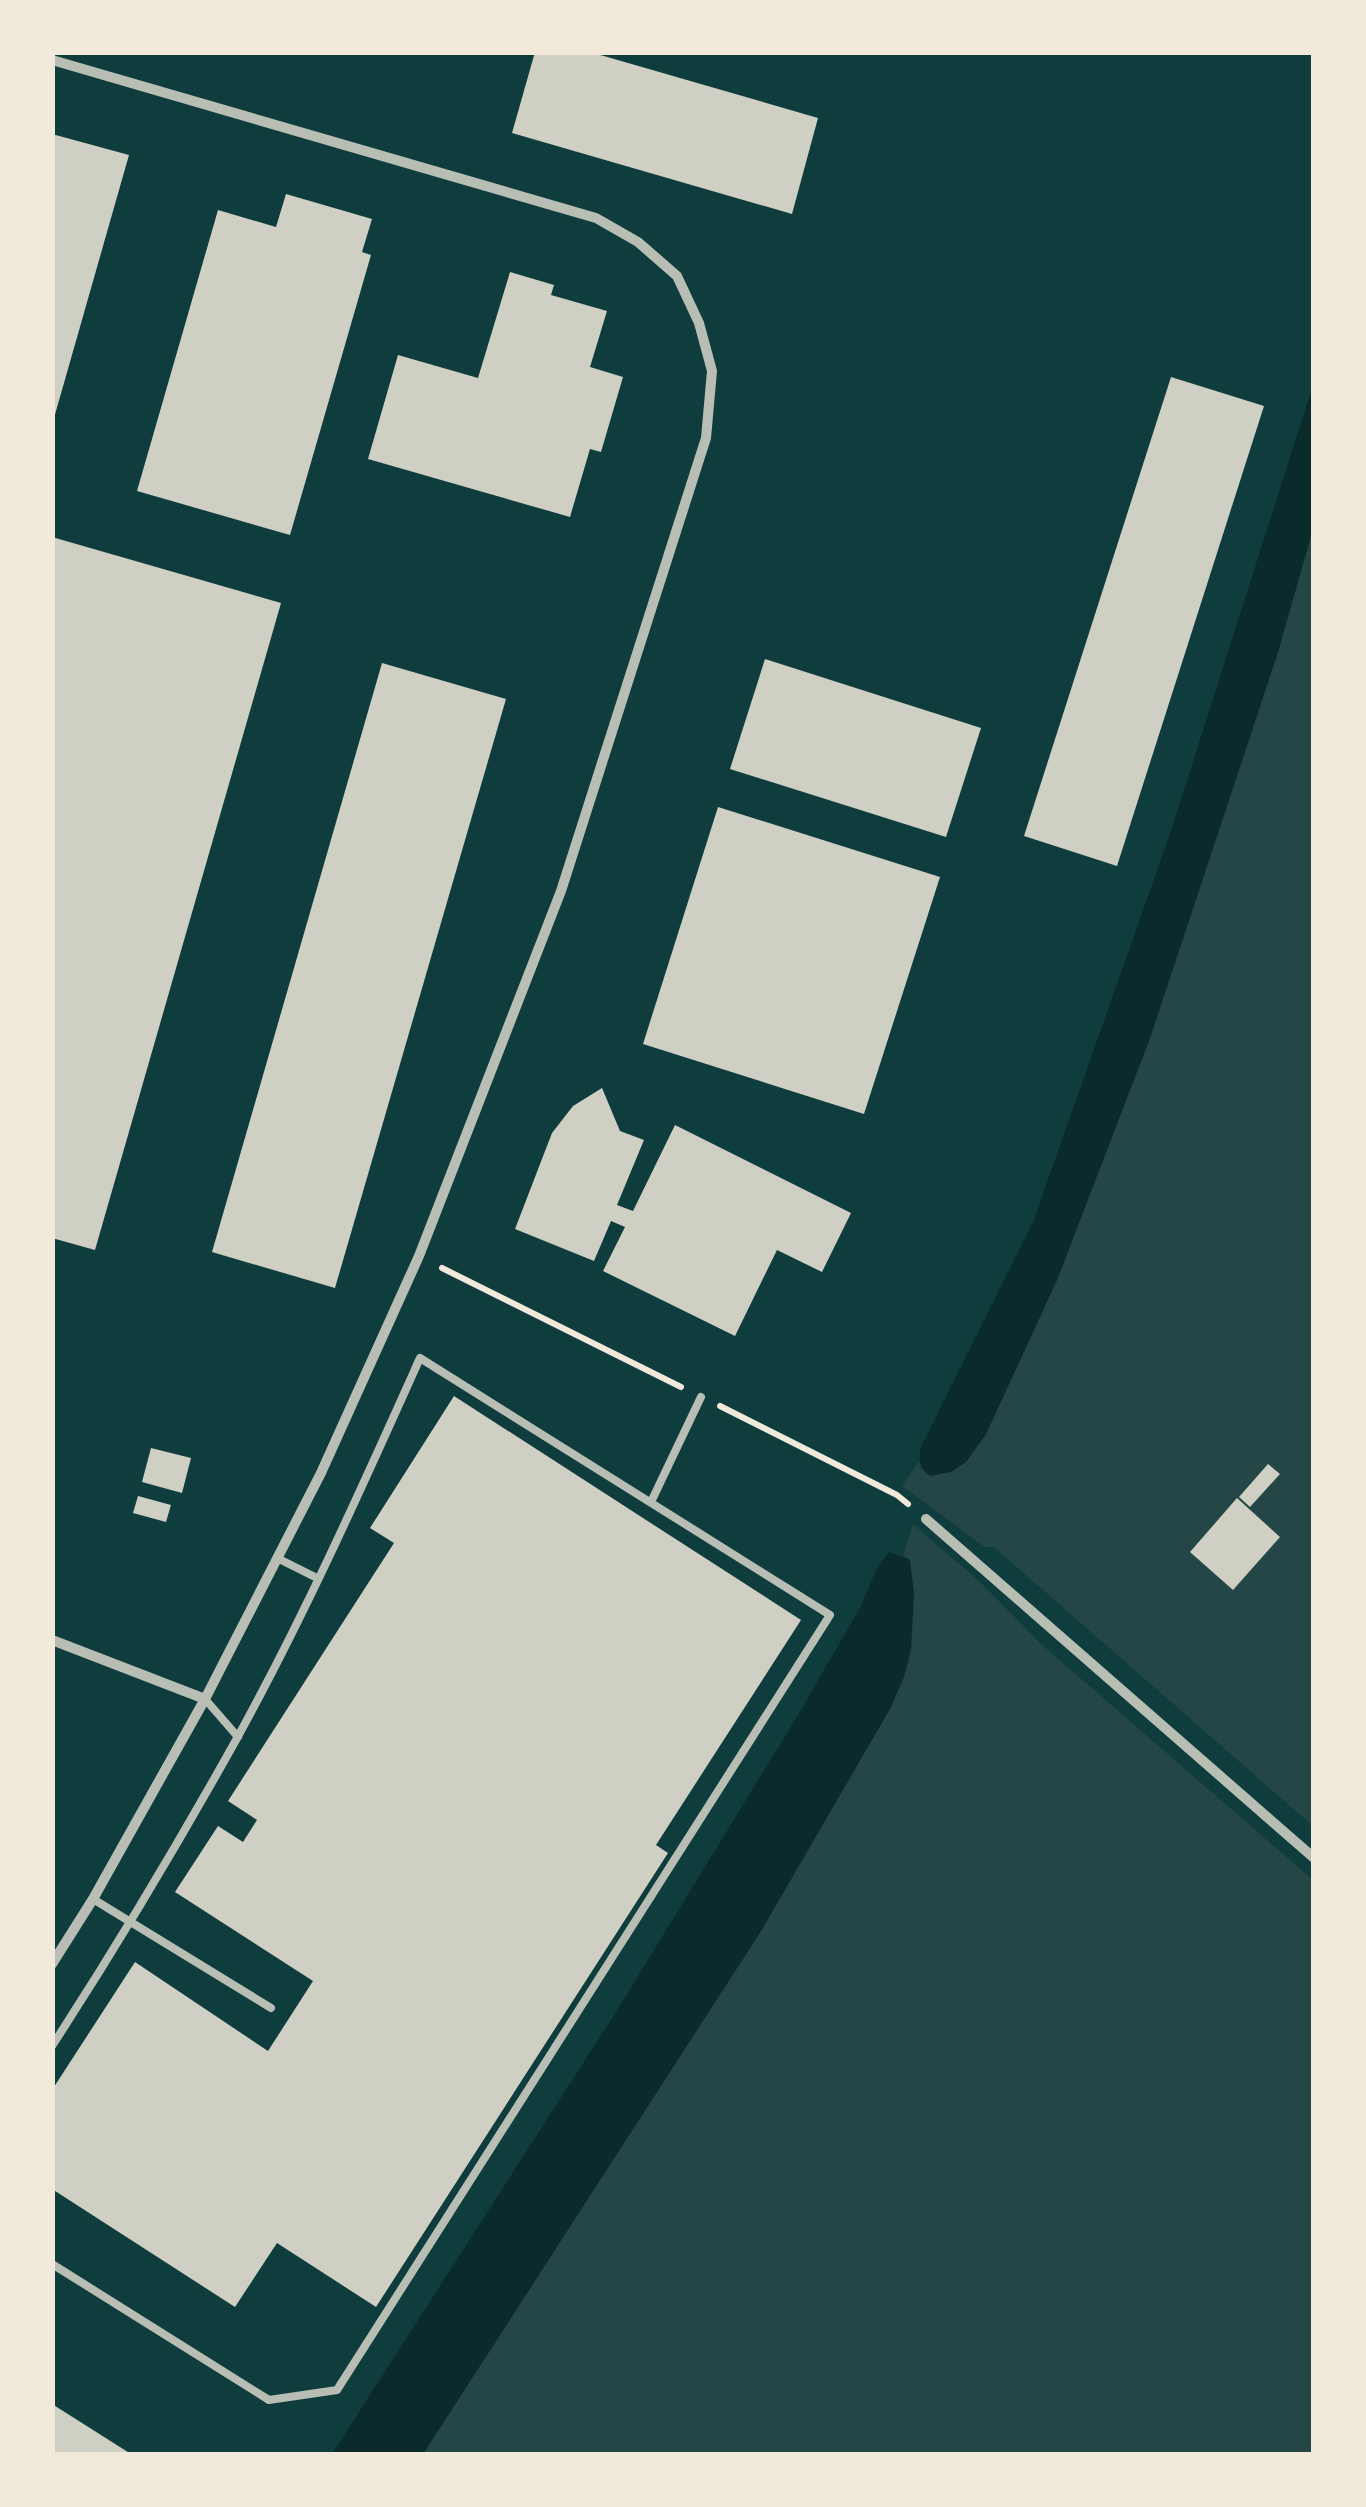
<svg xmlns="http://www.w3.org/2000/svg" width="1366" height="2507" font-family="Helvetica,sans-serif">
	<style>
		.green { fill: #244646 }
		.water { fill: #0a2a2b }
		.building { fill: #cfcfc3 }
		.lines { fill: none; stroke-linecap: round; stroke-linejoin: round }
		.path { stroke: #f1e9da; stroke-width: 6 }
		.service { stroke: #b8beb3; stroke-width: 8 }
		.minor { stroke: #b8beb3; stroke-width: 10 }
	</style>
	<rect width="100%" height="100%" fill="#0f3d3e"/>
	<g class="green">
		<path d="M1313,529V1826L994,1547H985L902,1486L919,1461L922,1470L951,1472L966,1461L986,1434L1057,1280L1150,1038L1278,652Z"/>
		<path d="M913,1524L981,1583L1041,1644L1313,1880V2454H423L761,1931L891,1707L910,1560L903,1555Z"/>
	</g>
	<g class="water">
		<path d="M1313,385V529L1278,652L1150,1038L1057,1280L986,1434L966,1462L951,1472L930,1476C918,1467 919,1460 921,1447L1033,1222L1170,834Z"/>
		<path d="M889,1552L910,1560L914,1593L911,1650L904,1677L891,1707L761,1931L423,2454H332L616,2012L795,1720L860,1608L877,1568Z"/>
	</g>
	<g class="building">
		<path d="M535,52H590L818,118L792,214L512,133Z"/>
		<path d="M52,134L129,155L54,418H52Z"/>
		<path d="M286,194L372,219L362,252L371,255L290,535L137,491L218,210L276,227Z"/>
		<path d="M510,272L554,285L551,295L607,311L590,367L623,377L601,452L590,449L570,517L368,459L398,355L478,378Z"/>
		<path d="M1171,377L1264,406L1117,866L1024,836Z"/>
		<path d="M52,537L281,603L95,1250L52,1238Z"/>
		<path d="M765,659L981,728L946,837L730,769Z"/>
		<path d="M382,663L506,699L335,1288L212,1252Z"/>
		<path d="M718,807L940,877L864,1114L643,1044Z"/>
		<path d="M602,1088L620,1131L644,1140L617,1205L633,1211L675,1125L851,1213L822,1272L777,1250L735,1336L603,1271L625,1227L611,1221L594,1261L515,1229L552,1133L573,1106Z"/>
		<path d="M454,1396L801,1620L656,1845L668,1853L376,2307L277,2243L235,2307L52,2189V2090L135,1962L268,2051L313,1981L175,1892L218,1826L243,1842L257,1820L228,1801L394,1543L370,1528Z"/>
		<path d="M151,1448L191,1458L182,1493L142,1482Z"/>
		<path d="M1268,1464L1280,1474L1250,1507L1239,1497Z"/>
		<path d="M138,1496L171,1505L166,1522L133,1513Z"/>
		<path d="M1237,1498L1280,1537L1233,1590L1190,1552Z"/>
		<path d="M52,2404L131,2454H52Z"/>
	</g>
	<g class="lines">
		<g class="path">
			<path d="M442,1268L681,1387"/>
			<path d="M720,1406L897,1495L908,1504"/>
		</g>
		<g class="service">
			<path d="M651,1502L701,1397"/>
			<path d="M277,1558L317,1578"/>
			<path d="M205,1699L238,1737"/>
			<path d="M93,1899L271,2008"/>
			<path d="M52,2046C117,1946 178,1844 236,1740C304,1617 362,1487 420,1358L830,1615L337,2390L269,2400L52,2264"/>
		</g>
		<g class="minor">
			<path d="M52,60L596,218L638,242L677,276L699,323L712,371L706,438L561,891L419,1256L321,1473L205,1699L93,1899L52,1964"/>
			<path d="M926,1519L1314,1858"/>
			<path d="M52,1640L205,1699"/>
		</g>
	</g>
	<rect width="1366" height="2507" fill="none" stroke="#f1e9da" stroke-width="110"/>
</svg>
